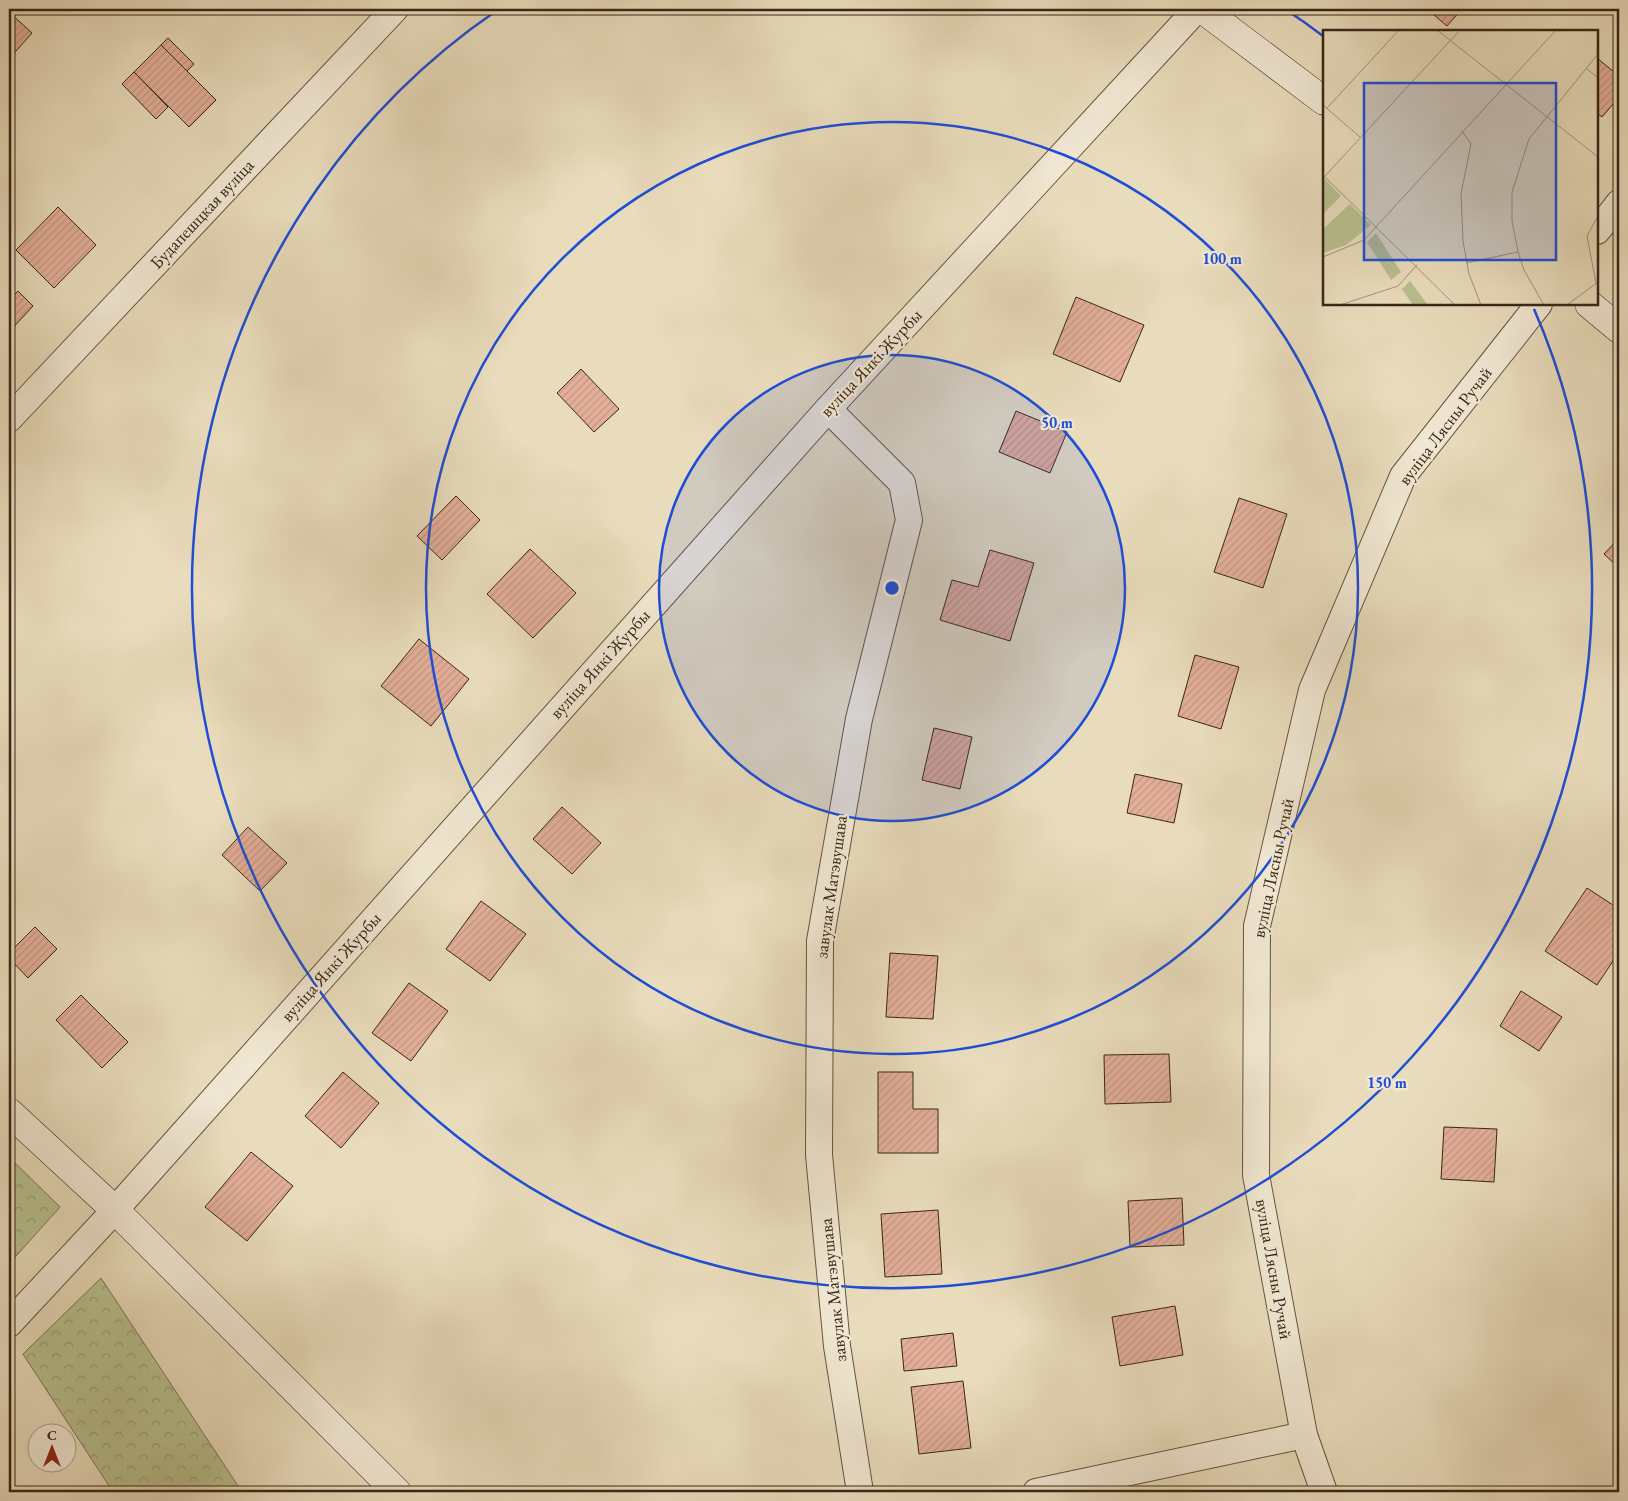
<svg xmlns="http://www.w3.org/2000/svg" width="1628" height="1501" font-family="'EB Garamond',serif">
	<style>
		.forest { fill: url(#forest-crowns); stroke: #797352 }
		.building { fill: url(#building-hatch); stroke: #392616 }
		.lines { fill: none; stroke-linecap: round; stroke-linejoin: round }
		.street-casing { stroke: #655440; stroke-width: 28 }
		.secondary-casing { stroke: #392616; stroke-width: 29 }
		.street { stroke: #f1e8d3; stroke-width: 26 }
		.secondary { stroke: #f1e8d3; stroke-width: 28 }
		.ring { fill: none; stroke: #1d4ed8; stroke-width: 2.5 }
		.labels { text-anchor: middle; stroke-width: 4.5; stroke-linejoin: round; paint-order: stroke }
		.street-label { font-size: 18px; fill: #392616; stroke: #f1e8d3 }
		.inset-road { fill: none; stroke: #a3937a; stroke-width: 1 }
		.view { fill: #1d4ed8; fill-opacity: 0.15; stroke: #1d4ed8; stroke-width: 2.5 }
		.inset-edge { fill: none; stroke: #392616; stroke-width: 2.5 }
		.centre { fill: #1d4ed8; stroke: #f1e8d3; stroke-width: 2.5 }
		.ring-label { font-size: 15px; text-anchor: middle; font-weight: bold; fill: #1d4ed8; stroke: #f1e8d3; stroke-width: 4.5; stroke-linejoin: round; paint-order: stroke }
	</style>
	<defs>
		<pattern id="forest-crowns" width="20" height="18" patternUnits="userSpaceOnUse" patternTransform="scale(1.25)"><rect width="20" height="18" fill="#b9c08f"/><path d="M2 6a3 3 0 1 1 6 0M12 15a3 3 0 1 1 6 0" fill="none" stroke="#979c74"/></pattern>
		<pattern id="building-hatch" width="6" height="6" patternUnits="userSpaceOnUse" patternTransform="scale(1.25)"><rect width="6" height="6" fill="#e3af99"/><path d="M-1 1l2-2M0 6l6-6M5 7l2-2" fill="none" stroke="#c49683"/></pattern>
	</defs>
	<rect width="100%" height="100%" fill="#e9dcbc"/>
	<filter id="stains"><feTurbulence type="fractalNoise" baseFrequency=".004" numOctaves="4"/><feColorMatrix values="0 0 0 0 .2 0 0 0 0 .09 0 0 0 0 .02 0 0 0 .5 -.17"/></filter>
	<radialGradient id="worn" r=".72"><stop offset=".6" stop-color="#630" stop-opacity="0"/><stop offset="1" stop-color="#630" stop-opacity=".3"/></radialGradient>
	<g class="forest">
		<path d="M9,1157L60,1207L9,1264Z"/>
		<path d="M101,1278L242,1492H113L23,1354Z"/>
	</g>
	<g class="building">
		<path d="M1427,9H1462L1447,26Z"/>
		<path d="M9,12L32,33L9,59Z"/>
		<path d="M168,38L194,64L187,71L161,45Z"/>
		<path d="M161,45L216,100L189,127L134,72Z"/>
		<path d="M1597,58L1619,76V97L1602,117L1597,113Z"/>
		<path d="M134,72L168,107L156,119L122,84Z"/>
		<path d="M58,207L96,245L54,288L16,250Z"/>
		<path d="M18,291L33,306L9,332V301Z"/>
		<path d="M1076,297L1144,325L1120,382L1053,354Z"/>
		<path d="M581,369L619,409L594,432L557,393Z"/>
		<path d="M1016,411L1067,432L1050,473L999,452Z"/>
		<path d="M456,496L480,520L442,560L417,536Z"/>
		<path d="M1239,498L1287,514L1263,588L1214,572Z"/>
		<path d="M1619,538V568L1604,554Z"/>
		<path d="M530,549L576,593L533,638L487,594Z"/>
		<path d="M990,550L1034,563L1010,641L940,620L952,580L978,587Z"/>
		<path d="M419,639L469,679L431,726L381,686Z"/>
		<path d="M1195,655L1239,667L1221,729L1178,716Z"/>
		<path d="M934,728L972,737L960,789L922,780Z"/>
		<path d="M1135,774L1182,784L1174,823L1127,813Z"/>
		<path d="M562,807L601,843L572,874L533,839Z"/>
		<path d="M248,827L287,863L260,891L222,855Z"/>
		<path d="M1587,888L1619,909V952L1597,985L1545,951Z"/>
		<path d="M481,901L526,934L490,981L446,949Z"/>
		<path d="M35,927L57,949L28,978L9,958V953Z"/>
		<path d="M890,953L938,956L933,1019L886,1017Z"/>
		<path d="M409,983L448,1011L411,1061L372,1033Z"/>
		<path d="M1521,991L1562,1017L1539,1051L1500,1026Z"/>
		<path d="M81,995L128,1042L102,1068L56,1020Z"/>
		<path d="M1169,1054L1171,1102L1105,1104L1104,1055Z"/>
		<path d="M343,1072L379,1103L341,1148L305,1116Z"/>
		<path d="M878,1072H913V1109H938V1153H878Z"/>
		<path d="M1444,1127L1497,1129L1494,1182L1441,1179Z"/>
		<path d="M251,1152L293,1186L247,1241L205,1207Z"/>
		<path d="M1182,1198L1184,1245L1130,1247L1128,1201Z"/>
		<path d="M938,1210L942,1274L885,1277L881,1214Z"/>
		<path d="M1175,1306L1183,1355L1120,1366L1112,1317Z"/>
		<path d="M953,1333L957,1366L904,1371L901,1339Z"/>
		<path d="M963,1381L971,1448L919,1454L911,1387Z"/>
	</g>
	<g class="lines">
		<g class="street-casing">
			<g id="street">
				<path d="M1597,231L1619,203"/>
				<path d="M828,409L902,483L909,520L859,719L820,941L819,1155L837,1346L860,1492"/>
				<path d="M9,419L395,9"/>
				<path d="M9,1324L115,1210L828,409L1197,9"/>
				<path d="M1036,1492L1304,1435"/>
				<path d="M1324,1492L1304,1435L1256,1175L1257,926L1312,690L1403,476L1539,304"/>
			</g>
		</g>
		<g class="secondary-casing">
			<g id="secondary">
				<path d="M1202,9L1324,101"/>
				<path d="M1589,304L1619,329"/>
				<path d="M9,1112L115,1210L397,1492"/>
			</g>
		</g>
		<use href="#street" class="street"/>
		<use href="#secondary" class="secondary"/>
	</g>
	<circle cx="892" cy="588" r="233" fill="#1d4ed8" fill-opacity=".12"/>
	<g class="ring">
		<circle cx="892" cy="588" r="233"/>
		<circle cx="892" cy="588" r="466"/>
		<path d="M1288 11A700 700 0 0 1 1323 36M1534 309A700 700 0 1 1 496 11"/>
	</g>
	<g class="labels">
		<g class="street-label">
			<text transform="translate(202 214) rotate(-47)" y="6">Будапешцкая вуліца</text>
			<text transform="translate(871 363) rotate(-47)" y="6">вуліца Янкі Журбы</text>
			<text transform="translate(1445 426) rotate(-53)" y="6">вуліца Лясны Ручай</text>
			<text transform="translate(600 664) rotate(-48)" y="6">вуліца Янкі Журбы</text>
			<text transform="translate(1273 868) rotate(-78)" y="6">вуліца Лясны Ручай</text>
			<text transform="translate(831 887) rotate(-82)" y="6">завулак Матэвушава</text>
			<text transform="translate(331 967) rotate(-48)" y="6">вуліца Янкі Журбы</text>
			<text transform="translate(1274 1269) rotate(80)" y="6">вуліца Лясны Ручай</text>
			<text transform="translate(833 1290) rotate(-96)" y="6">завулак Матэвушава</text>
		</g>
	</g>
	<g transform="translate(1323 30)">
		<rect width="275" height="275" fill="#e9dcbc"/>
		<path d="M0,147L18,166L0,184ZM27,174L48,195L23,215L0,223V199ZM53,203L78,242L68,250L44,212ZM87,251L105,275H90L79,259Z" fill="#b9c08f"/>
		<path class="inset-road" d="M114,0L275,127M263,38L275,48M0,75L37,107M4,78L76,0M139,101L148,114L138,164L140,211L146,244L158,275M0,145L132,275M2,146L137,0M0,227L41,210L233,0M143,233L195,222M273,253L264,206L275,186M17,275L75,256L94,235M221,275L201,240L195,222L189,191V162L206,109L275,24M244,275L275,252"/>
		<path class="view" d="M41,53H233V230H41Z"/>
		<rect width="275" height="275" class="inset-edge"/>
	</g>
	<circle cx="892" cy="588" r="8" class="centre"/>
	<g class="ring-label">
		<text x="1222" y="264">100 m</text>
		<text x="1057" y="428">50 m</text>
		<text x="1387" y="1088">150 m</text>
	</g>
	<rect width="1628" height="1501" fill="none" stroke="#e9dcbc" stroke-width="30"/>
	<rect x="10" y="10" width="1608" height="1481" fill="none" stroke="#392616" stroke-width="2.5"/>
	<rect x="15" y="15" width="1598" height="1471" fill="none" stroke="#392616"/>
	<g transform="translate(52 1448)"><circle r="24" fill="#f1e8d3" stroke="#a79a87"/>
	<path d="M0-4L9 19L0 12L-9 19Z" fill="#8f2418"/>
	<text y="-8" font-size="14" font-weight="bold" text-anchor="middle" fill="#392616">С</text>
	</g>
	<rect width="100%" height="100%" filter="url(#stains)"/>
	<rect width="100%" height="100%" fill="url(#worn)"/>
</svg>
